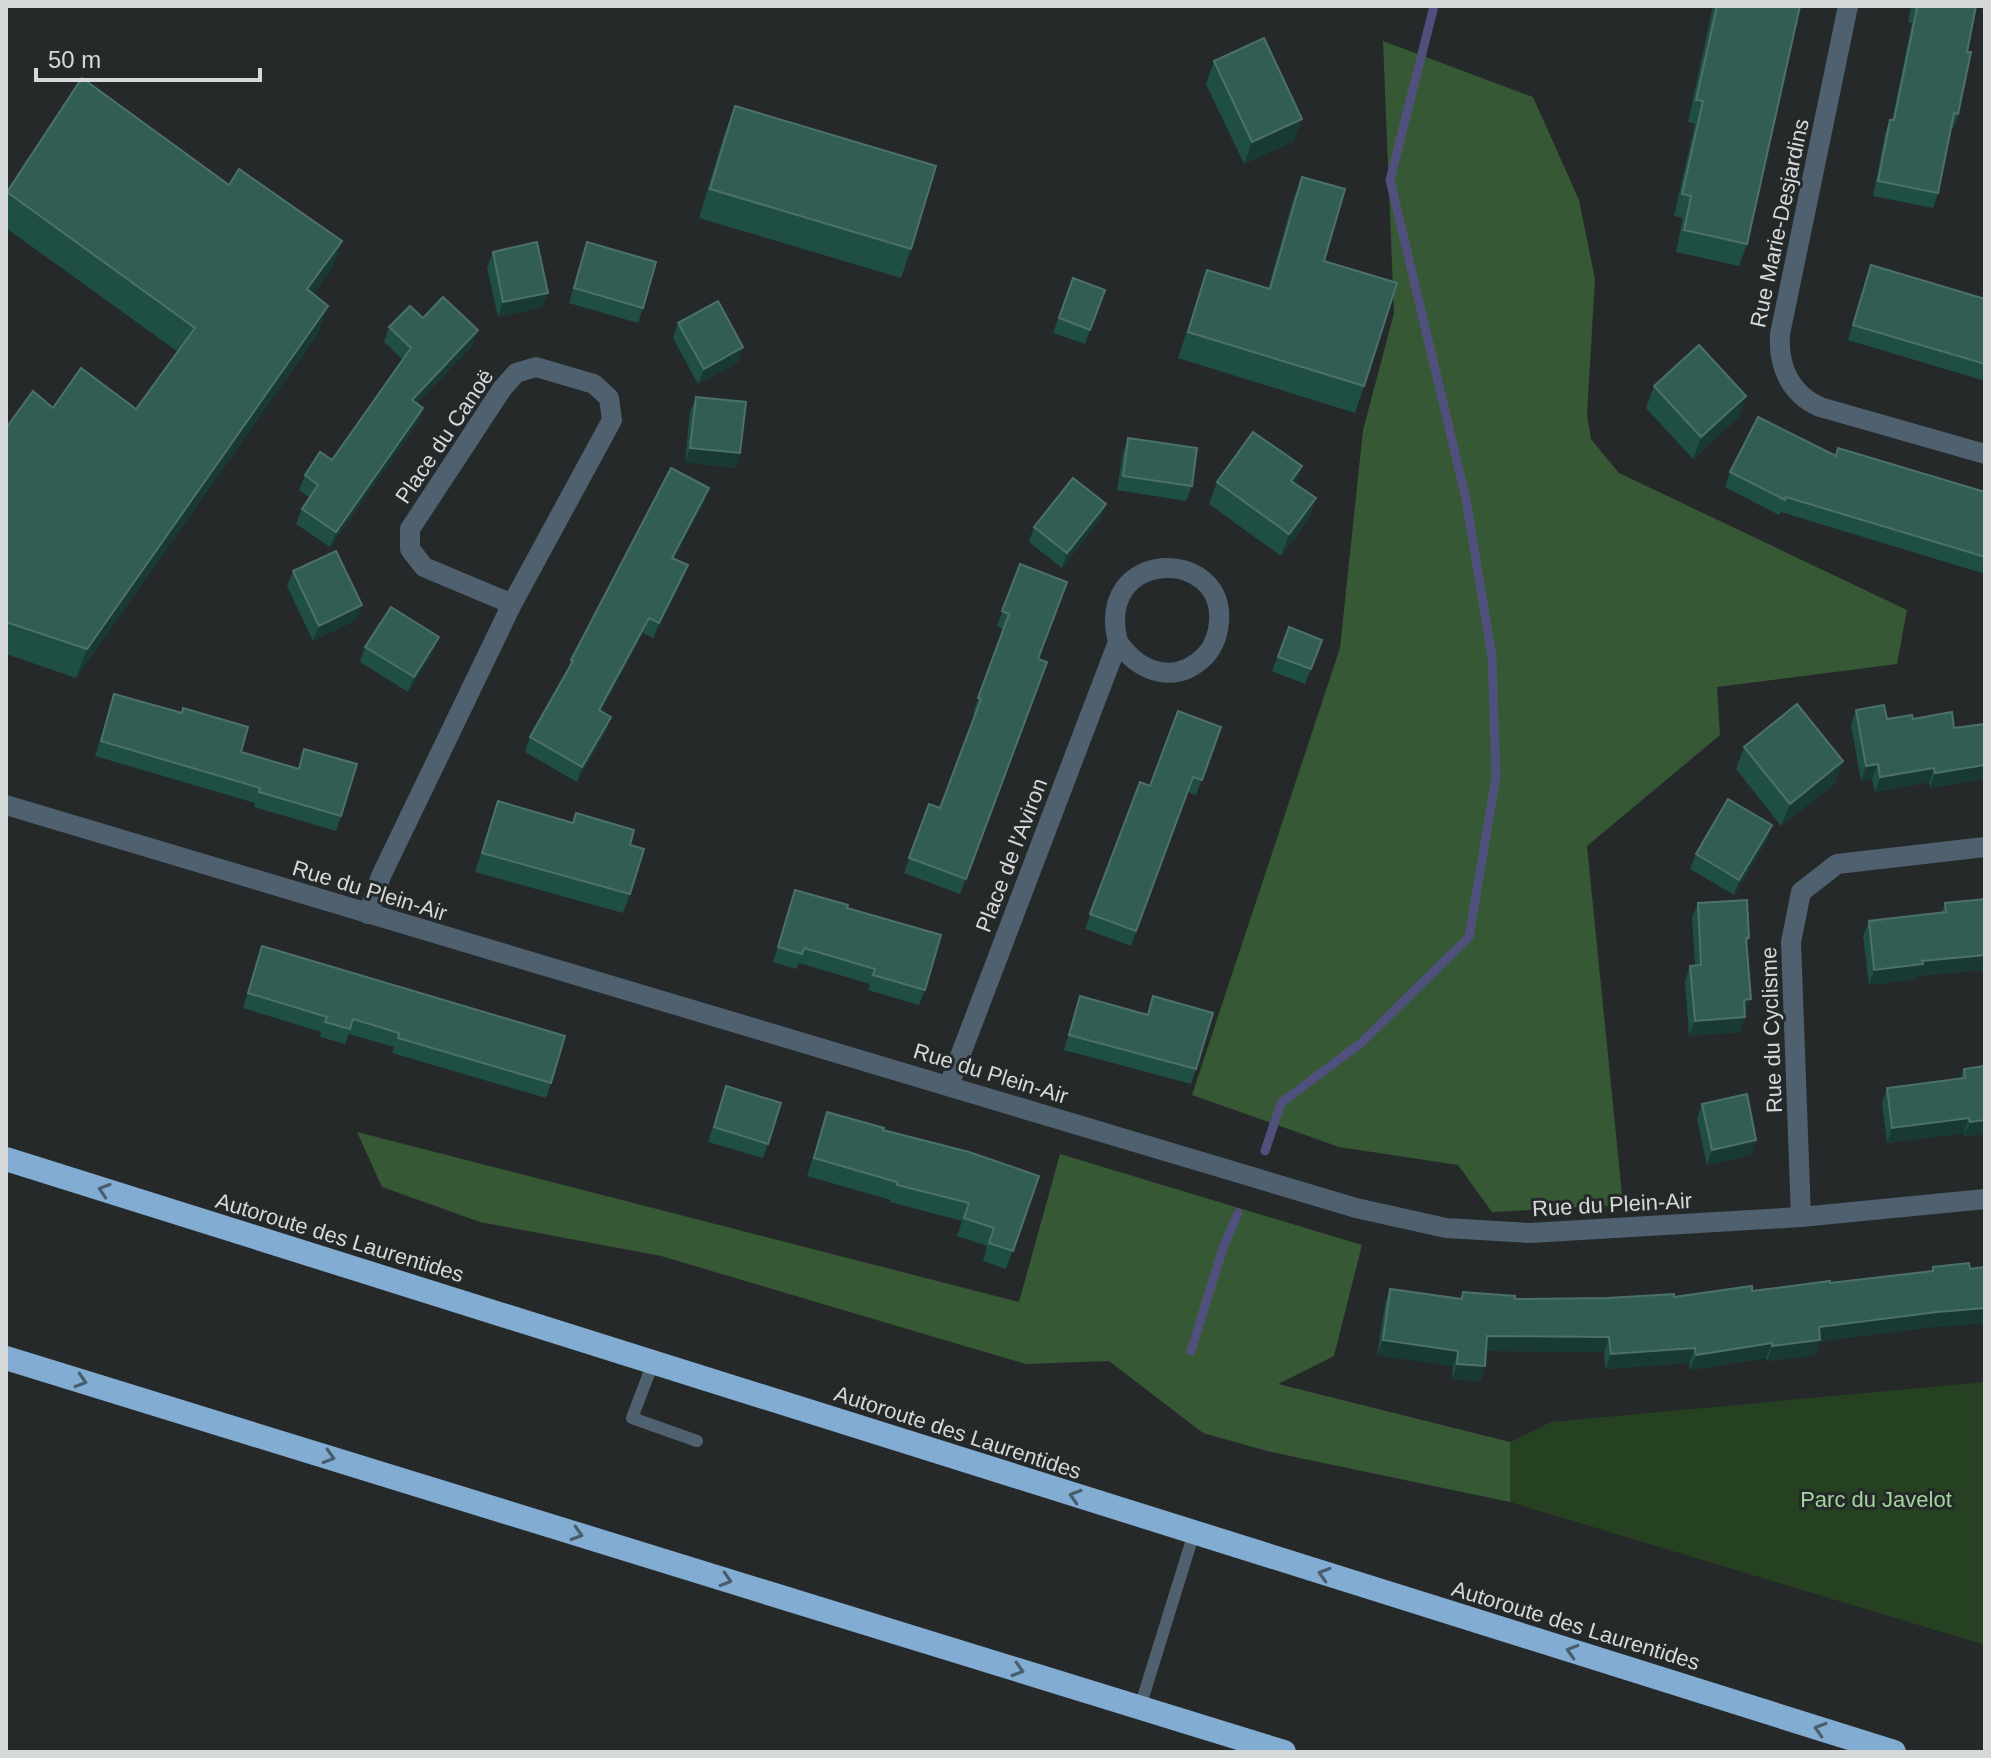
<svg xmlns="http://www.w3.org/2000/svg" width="1991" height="1758" font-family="Helvetica,sans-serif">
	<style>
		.green { fill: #254122 }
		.forest { fill: #375834 }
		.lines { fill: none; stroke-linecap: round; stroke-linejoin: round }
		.stream { stroke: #4f517c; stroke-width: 9 }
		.service { stroke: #4f606f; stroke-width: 12 }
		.minor { stroke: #4f606f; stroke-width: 20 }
		.motorway { stroke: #82acd1; stroke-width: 24 }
		.wall { fill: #1f4e45 }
		.shaded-wall { fill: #193934 }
		.building { fill: #325d55; stroke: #4c716a; stroke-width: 2 }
		.oneway { stroke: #4a5d6d }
		.labels { text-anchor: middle; stroke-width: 6; stroke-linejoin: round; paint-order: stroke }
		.street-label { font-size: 22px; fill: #d6d9d9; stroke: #25292a }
		.park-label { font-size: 22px; fill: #a0d699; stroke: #25292a }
	</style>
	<rect width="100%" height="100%" fill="#25292a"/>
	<path class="green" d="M1985,1382V1645L1510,1502V1442L1551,1422Z"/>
	<g class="forest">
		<path d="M1383,41L1533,97L1579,200L1595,279L1587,415L1591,439L1619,473L1907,610L1897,664L1717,687L1720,735L1587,846L1623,1205L1492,1212L1458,1165L1339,1147L1192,1095L1340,648L1363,430L1394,313Z"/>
		<path d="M357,1132L1019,1302L1060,1154L1362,1245L1334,1356L1278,1384L1510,1442V1502L1267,1451L1203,1433L1109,1361L1026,1364L661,1256L480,1222L382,1187Z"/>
	</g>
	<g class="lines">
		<g class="stream">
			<path d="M1265,1151L1281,1103L1361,1043L1469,937L1496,777L1492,657L1466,499L1390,180L1434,6"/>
			<path d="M1191,1351L1223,1248L1238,1213"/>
		</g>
		<g class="service">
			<path d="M653,1363L632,1418L697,1441"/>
			<path d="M1140,1707L1194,1533"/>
		</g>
		<g class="minor">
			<path d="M1848,6L1780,334C1778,366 1790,394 1820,407L1985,454"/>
			<path d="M6,805L1356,1208L1446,1228L1530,1233L1801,1217L1985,1199"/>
			<path d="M368,914L381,876L512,604L612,420L609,398L594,384L536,367L516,373L502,389L410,529V549L424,567L512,604"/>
			<path d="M949,1085L1118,642C1094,548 1225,546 1219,622C1218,634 1214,646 1206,655C1176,686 1140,673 1118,642"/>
			<path d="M1801,1217L1791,942L1801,892L1837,864L1985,847"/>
		</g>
		<g class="motorway">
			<path d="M6,1159L1894,1752"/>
			<path d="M6,1358L1284,1752"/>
		</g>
	</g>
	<g class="wall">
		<path d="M1713,6H1800L1747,244L1739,266L1676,252L1683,218L1674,216L1695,124L1688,122Z"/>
		<path d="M1911,6H1976L1967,52L1958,114L1953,129L1951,128L1938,193L1933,208L1873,196L1885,134L1890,120H1892L1912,23L1908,22Z"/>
		<path d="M1214,61L1294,141L1244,164L1206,84Z"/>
		<path d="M735,106L911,249L901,278L699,218L724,135Z"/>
		<path d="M1302,177L1324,261L1364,386L1355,413L1178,358L1207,270L1268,289L1292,203Z"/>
		<path d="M229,185L342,241L331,270L313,294L328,306L317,335L76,678L6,654V428L53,408L136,409L178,352L6,228V196L7,192Z"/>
		<path d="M587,242L643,308L638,323L569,303Z"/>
		<path d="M493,252L548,293L542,307L498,317L487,267Z"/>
		<path d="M1871,265L1985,299V381L1848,340Z"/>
		<path d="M1073,278L1105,290L1085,344L1053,333Z"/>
		<path d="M423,318L473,345L417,403L423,408L418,422L330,547L296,524L302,509L309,497L299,490L305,475L332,460L403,360L384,342L389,327Z"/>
		<path d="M678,323L738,362L698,384L673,338Z"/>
		<path d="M1654,386L1746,396L1738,418L1693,459L1646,408Z"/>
		<path d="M696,397L740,453L735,468L685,462L690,412Z"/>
		<path d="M1128,438L1192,486L1186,501L1117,490L1123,453Z"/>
		<path d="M1835,456L1985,492V574L1781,512L1779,515L1725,487L1730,472Z"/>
		<path d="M1217,482L1295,484L1316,498L1308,520L1281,556L1209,504Z"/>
		<path d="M704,503L674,558L688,565L682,580L653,638L643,633L601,711L611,717L606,731L577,782L525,752L530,737L566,675L571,660Z"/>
		<path d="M1101,518L1062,568L1029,542L1034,527Z"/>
		<path d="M1020,564L1038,659L1047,662L960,894L904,873L929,804L940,808L975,714L973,713L1003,629L997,626Z"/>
		<path d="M293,571L356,620L313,641L287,586Z"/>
		<path d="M1289,627L1322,640L1305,684L1272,671Z"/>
		<path d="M365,647L433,652L408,692L360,662Z"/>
		<path d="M114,694L241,752L298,768L304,749L341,816L336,831L254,807L255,803L95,756Z"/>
		<path d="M1856,710L1887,719H1913L1954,728L1985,724V779L1930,788L1929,782L1875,792L1872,779L1861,781L1851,725Z"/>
		<path d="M1221,727L1196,795L1188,792L1131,946L1085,929L1140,782L1150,786Z"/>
		<path d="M1744,747L1843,761L1835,783L1781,826L1736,769Z"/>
		<path d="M498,801L573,823L576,813L630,845V894L623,913L475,872Z"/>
		<path d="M1767,840L1734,895L1690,869L1696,854Z"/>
		<path d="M795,890L847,908L925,990L919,1005L868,990L870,984L799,963L796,969L773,962Z"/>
		<path d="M1985,899V970L1918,976L1917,979L1869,985L1863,936L1869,921L1942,912L1945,903Z"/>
		<path d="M1698,903L1749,938L1747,944L1745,1014L1740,1032L1689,1036L1685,981L1690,966L1695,965L1692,917Z"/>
		<path d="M262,946L551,1083L546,1098L392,1053L394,1047L349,1034L345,1044L320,1037L321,1032L243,1008Z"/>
		<path d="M1080,996L1147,1015L1153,996L1196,1069L1191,1084L1064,1050Z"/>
		<path d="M1964,1069L1985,1134L1964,1136V1133L1887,1143L1882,1103L1887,1088L1960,1079Z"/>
		<path d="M726,1086L768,1144L763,1158L708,1142Z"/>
		<path d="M1702,1104L1756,1140L1751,1155L1707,1165L1697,1119Z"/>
		<path d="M827,1112L883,1130L1039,1176L1006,1269L983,1261L987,1246L957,1236L962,1221L890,1202L891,1200L807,1176Z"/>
		<path d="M1933,1267L1970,1269L1985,1267V1323L1932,1327L1820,1341L1815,1355L1767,1361L1766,1358L1690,1370L1689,1363L1605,1369L1604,1352L1486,1351L1485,1366L1480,1381L1452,1379L1453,1366L1377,1355L1385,1304L1390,1289L1460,1299L1463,1292L1515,1299L1674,1297L1830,1283L1932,1271Z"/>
	</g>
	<g class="shaded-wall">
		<path d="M1302,119L1294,141L1244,164L1252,142Z"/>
		<path d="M342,241L331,270L296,318L307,289Z"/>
		<path d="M548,293L542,307L498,317L503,302Z"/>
		<path d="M328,306L317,335L76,678L87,649Z"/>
		<path d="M478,330L473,345L406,414L412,400Z"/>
		<path d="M743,347L738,362L698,384L704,369Z"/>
		<path d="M1746,396L1738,418L1693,459L1701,437Z"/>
		<path d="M423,408L418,422L330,547L336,532Z"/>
		<path d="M690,448L740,453L735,468L685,462Z"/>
		<path d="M1302,466L1294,489L1291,481Z"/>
		<path d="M709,488L704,503L667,572L672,558Z"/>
		<path d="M1316,498L1308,520L1281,556L1289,534Z"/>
		<path d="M1106,504L1101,518L1062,568L1067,553Z"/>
		<path d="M688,565L682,580L653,638L659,623Z"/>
		<path d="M362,605L356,620L313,641L319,626Z"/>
		<path d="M649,618L643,633L594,725L599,710Z"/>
		<path d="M439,637L433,652L408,692L414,677Z"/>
		<path d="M611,717L606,731L577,782L582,767Z"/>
		<path d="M1843,761L1835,783L1781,826L1790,804Z"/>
		<path d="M1878,764L1872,779L1861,781L1866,766Z"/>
		<path d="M1985,765V779L1930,788L1935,773Z"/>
		<path d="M1934,768L1929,782L1875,792L1880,777Z"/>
		<path d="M1772,825L1767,840L1734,895L1739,880Z"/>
		<path d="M1985,955V970L1918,976L1917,979L1869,985L1874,970L1922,961Z"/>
		<path d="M1751,999L1745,1014L1744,1000Z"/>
		<path d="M1745,1017L1740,1032L1689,1036L1695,1021Z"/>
		<path d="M1969,1118L1964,1133L1887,1143L1892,1128Z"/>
		<path d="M1985,1120V1134L1964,1136L1970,1122Z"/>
		<path d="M1756,1140L1751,1155L1707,1165L1712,1150Z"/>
		<path d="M1985,1308V1323L1932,1327L1820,1341L1815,1355L1767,1361L1772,1346L1819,1327L1937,1312Z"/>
		<path d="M1487,1336L1609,1337L1604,1352L1482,1351Z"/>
		<path d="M1383,1340L1458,1351L1453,1366L1377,1355Z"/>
		<path d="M1772,1343L1766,1358L1690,1370L1696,1355Z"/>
		<path d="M1695,1348L1689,1363L1605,1369L1611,1354Z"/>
		<path d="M1457,1364L1485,1366L1480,1381L1452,1379Z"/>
	</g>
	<g class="building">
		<path d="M1717,6H1800L1747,244L1684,230L1691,196L1682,194L1703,101L1696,100Z"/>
		<path d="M1913,6H1976L1967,52H1971L1958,114L1954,113L1938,193L1878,181L1890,120H1894L1917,8L1913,7Z"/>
		<path d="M1264,38L1302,119L1252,142L1214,61Z"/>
		<path d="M82,78L229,185L239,169L342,241L307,289L328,306L87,649L6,622V428L33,391L53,408L81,368L136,409L195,328L7,192Z"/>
		<path d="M735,106L936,166L911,249L710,189Z"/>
		<path d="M1302,177L1345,189L1324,261L1397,283L1364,386L1188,332L1207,270L1270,289Z"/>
		<path d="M537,242L548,293L503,302L493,252Z"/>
		<path d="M587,242L656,262L643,308L574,288Z"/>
		<path d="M1871,265L1985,299V364L1853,325Z"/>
		<path d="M1073,278L1105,290L1090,330L1059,318Z"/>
		<path d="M443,297L478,330L412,400L423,408L336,532L302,509L318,485L305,475L320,452L332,460L411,348L389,327L410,306L423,318Z"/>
		<path d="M718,301L743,347L704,369L678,323Z"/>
		<path d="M1699,345L1746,396L1701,437L1654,386Z"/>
		<path d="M696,397L746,402L740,453L690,448Z"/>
		<path d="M1758,417L1836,456L1838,448L1985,492V557L1786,497L1785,500L1730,472Z"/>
		<path d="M1253,432L1302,466L1291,481L1316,498L1289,534L1217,482Z"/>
		<path d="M1128,438L1197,448L1192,486L1123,476Z"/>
		<path d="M671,468L709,488L672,558L688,565L659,623L649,618L599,710L611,717L582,767L530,737L573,661L571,660Z"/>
		<path d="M1073,478L1106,504L1067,553L1034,527Z"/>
		<path d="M336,551L362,605L319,626L293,571Z"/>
		<path d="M1020,564L1067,582L1038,659L1047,662L966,879L909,858L929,804L940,808L981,699L978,698L1009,614L1002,611Z"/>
		<path d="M391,607L439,637L414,677L365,647Z"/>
		<path d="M1289,627L1322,640L1311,669L1278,657Z"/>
		<path d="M114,694L182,713L183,708L248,727L241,752L299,769L304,749L357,764L341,816L259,792L260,788L101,741Z"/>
		<path d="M1797,704L1843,761L1790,804L1744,747Z"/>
		<path d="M1884,705L1887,719L1912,715L1913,719L1952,712L1954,728L1985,724V765L1935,773L1934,768L1880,777L1878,764L1866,766L1856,710Z"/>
		<path d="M1178,711L1221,727L1202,780L1193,777L1136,931L1090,914L1140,782L1150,786Z"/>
		<path d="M1728,799L1772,825L1739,880L1696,854Z"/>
		<path d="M498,801L573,823L576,813L634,830L630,845L644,849L630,894L482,853Z"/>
		<path d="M795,890L848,905L847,908L941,935L925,990L873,975L875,969L804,948L802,954L778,947Z"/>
		<path d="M1985,899V955L1922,961L1923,964L1874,970L1869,921L1946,912L1945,903Z"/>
		<path d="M1747,900L1749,938H1746L1751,999L1744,1000L1745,1017L1695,1021L1690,966L1701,965L1698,903Z"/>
		<path d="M262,946L565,1036L551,1083L398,1038L399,1033L353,1019L350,1029L325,1022L327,1017L248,993Z"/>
		<path d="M1080,996L1148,1015L1153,996L1213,1013L1196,1069L1069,1035Z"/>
		<path d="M1985,1066V1120L1970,1122L1969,1118L1892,1128L1887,1088L1965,1078L1964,1069Z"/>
		<path d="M726,1086L781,1103L768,1144L714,1127Z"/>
		<path d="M1747,1094L1756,1140L1712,1150L1702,1104Z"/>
		<path d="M827,1112L884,1128L883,1130L969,1152L1039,1176L1013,1251L989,1243L994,1228L964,1218L969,1203L897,1185V1182L814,1158Z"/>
		<path d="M1969,1263L1970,1269L1985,1267V1308L1937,1312L1819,1327L1820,1340L1772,1346V1343L1696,1355L1695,1348L1611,1354L1609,1337L1487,1336L1485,1366L1457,1364L1458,1351L1383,1340L1390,1289L1462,1299L1463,1292L1515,1296V1299L1607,1298L1674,1294V1297L1752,1286V1291L1830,1281V1283L1933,1271V1267Z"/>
	</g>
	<defs><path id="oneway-chevron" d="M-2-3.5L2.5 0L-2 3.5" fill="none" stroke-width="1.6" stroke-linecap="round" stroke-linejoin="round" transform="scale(2)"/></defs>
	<g class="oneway">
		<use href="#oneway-chevron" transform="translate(104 1190) rotate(-162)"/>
		<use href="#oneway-chevron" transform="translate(81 1381) rotate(17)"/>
		<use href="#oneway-chevron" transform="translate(329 1457) rotate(17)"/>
		<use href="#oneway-chevron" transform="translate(1075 1496) rotate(-163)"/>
		<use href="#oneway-chevron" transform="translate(577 1534) rotate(17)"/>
		<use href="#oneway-chevron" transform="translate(1324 1574) rotate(-163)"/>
		<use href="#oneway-chevron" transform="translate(726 1580) rotate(17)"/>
		<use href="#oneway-chevron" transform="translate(1572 1651) rotate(-163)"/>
		<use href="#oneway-chevron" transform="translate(1018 1670) rotate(17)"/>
		<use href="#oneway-chevron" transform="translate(1820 1729) rotate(-163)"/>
	</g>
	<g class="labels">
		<g class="street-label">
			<text transform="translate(1779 223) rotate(-78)" y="8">Rue Marie-Desjardins</text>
			<text transform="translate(444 436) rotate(-56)" y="8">Place du Canoë</text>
			<text transform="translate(1011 855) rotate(-69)" y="8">Place de l'Aviron</text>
			<text transform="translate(370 890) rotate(17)" y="8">Rue du Plein-Air</text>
			<text transform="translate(1771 1030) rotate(-92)" y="8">Rue du Cyclisme</text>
			<text transform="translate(991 1073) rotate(17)" y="8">Rue du Plein-Air</text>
			<text transform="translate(1612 1204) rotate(-3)" y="8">Rue du Plein-Air</text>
			<text transform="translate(340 1237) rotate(17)" y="8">Autoroute des Laurentides</text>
			<text transform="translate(958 1432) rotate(18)" y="8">Autoroute des Laurentides</text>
			<text transform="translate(1576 1625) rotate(17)" y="8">Autoroute des Laurentides</text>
		</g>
		<g class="park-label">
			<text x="1876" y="1507">Parc du Javelot</text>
		</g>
	</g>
	<rect width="1991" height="1758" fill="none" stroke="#d6d9d9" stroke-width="16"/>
	<path d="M36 68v12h224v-12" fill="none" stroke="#d6d9d9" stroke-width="4"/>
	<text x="48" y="68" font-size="24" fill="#d6d9d9" stroke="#25292a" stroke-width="6" paint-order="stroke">50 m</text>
</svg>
